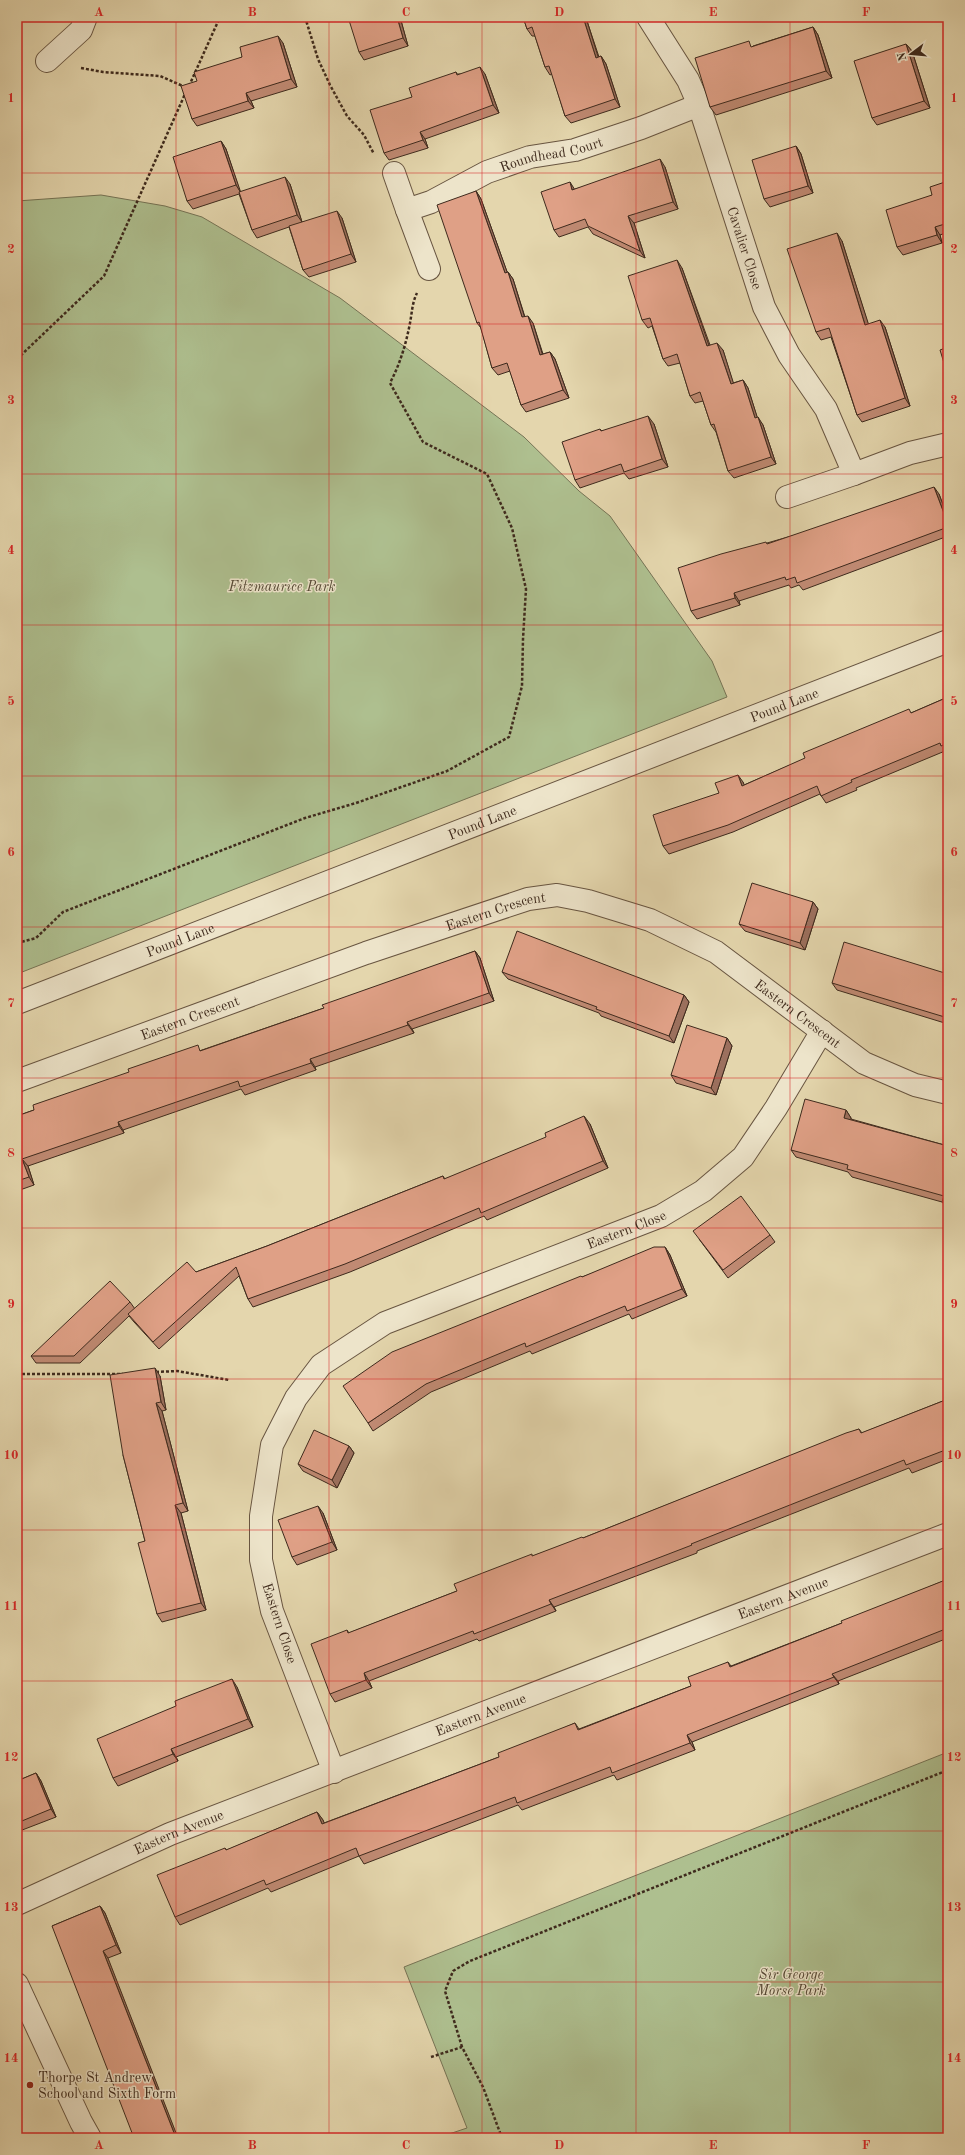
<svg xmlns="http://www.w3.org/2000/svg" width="965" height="2155" font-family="'Old Standard TT',serif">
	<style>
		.green { fill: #aebf8f; stroke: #767456 }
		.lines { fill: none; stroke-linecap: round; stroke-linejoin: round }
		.minor-casing { stroke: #685541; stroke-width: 24 }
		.path { stroke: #3e2a1d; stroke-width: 2.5; stroke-dasharray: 3 2; stroke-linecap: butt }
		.minor { stroke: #ede4ca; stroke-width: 22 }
		.wall { fill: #c08a73; stroke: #3e2a1d }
		.shaded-wall { fill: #9c705e; stroke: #3e2a1d }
		.building { fill: #dfa086; stroke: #3e2a1d }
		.grid { fill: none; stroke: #d62828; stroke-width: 1; stroke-opacity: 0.55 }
		.poi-dot { fill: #8f2418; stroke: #ede4ca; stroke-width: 1.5 }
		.labels { text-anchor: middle; stroke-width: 3; stroke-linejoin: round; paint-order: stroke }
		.street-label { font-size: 14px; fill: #3e2a1d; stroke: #ede4ca }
		.park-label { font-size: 14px; font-style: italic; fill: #544834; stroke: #ede4ca }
		.poi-label { font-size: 14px; fill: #3e2a1d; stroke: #ede4ca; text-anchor: start }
		.neatline { fill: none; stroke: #d62828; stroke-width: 1.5 }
		.grid-label { font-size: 13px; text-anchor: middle; font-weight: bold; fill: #d62828 }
	</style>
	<rect width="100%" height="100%" fill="#e4d6ad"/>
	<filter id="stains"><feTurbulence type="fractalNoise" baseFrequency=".005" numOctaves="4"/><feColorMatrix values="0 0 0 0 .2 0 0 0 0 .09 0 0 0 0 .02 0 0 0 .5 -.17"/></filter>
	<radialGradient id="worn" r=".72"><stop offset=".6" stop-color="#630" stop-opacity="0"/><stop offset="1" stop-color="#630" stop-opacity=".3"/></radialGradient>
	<g class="green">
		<path d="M101,195L165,206L202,217L340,298L524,437L579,491L610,516L712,661L727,697L17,974V201Z"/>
		<path d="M948,1752V2138H437L467,2128L404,1967Z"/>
	</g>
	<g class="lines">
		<g class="minor-casing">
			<g id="minor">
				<path id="s1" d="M648,17L688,80L699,105L764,307L789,355L826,409L854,474L787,497"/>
				<path d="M47,61L81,30L86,17"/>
				<path id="s2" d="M394,173L407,210L431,202L487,172L530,157L575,150L641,128L699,105"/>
				<path d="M407,210L429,269"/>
				<path d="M854,474L910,453L948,444"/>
				<path id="s3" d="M17,1003L948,641"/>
				<path id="s4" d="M17,1081L366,953L528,899L557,895L588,901L650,920L716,952L864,1063L915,1085L948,1093"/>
				<path id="s5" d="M334,1772L272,1611L261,1560V1516L272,1445L296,1398L321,1365L385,1323L661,1216L703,1191L743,1157L776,1108L822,1031"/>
				<path id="s6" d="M17,1904L170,1834L948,1534"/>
				<path d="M17,1984L81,2122L90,2138"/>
			</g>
		</g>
		<g class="path">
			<path d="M305,17L318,59L330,85L347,116L364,135L374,154"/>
			<path d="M81,68L103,72L160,76L185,87"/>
			<path d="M189,86L220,17"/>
			<path d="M17,359L104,276L185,94"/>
			<path d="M17,943L36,938L63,912L305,818L356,803L447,771L509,737L522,686L523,639L526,589L512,528L487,474L423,442L390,383C400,364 406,344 410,323C412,313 412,303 417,293"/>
			<path d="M156,1372L177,1371L229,1380"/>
			<path d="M17,1374H123"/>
			<path d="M462,2047L445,1991L453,1971L470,1961L948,1770"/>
			<path d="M431,2057L462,2047L483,2087L502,2138"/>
		</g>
		<use href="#minor" class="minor"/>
	</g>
	<g class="wall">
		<path d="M400,17L408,46L364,60L359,52Z"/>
		<path d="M523,17L587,21L599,57L601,56L606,64L620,107L571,123L565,116L552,74L550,75L545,67L535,36H532L527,29Z"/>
		<path d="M813,27L818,35L832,78L716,115L710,107L753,46Z"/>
		<path d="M283,43L297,87L251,101L254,108L197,126L192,119L197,81L242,57Z"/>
		<path d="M906,44L912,51L930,108L877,125L872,118Z"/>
		<path d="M456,72L457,74H485L499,113L425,139L428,148L389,160L384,153L412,97Z"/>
		<path d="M221,141L226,149L240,192L290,184L302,222L342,218L356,262L309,277L303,270L289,227L257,238L252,230L239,194L193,209L187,201Z"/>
		<path d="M796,146L801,154L813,193L770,207L764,199Z"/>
		<path d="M665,167L678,209L634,223L645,258L593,234L588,227L559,237L554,230L575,189Z"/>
		<path d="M948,181V232L940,235L942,243L903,255L897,247L932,195Z"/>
		<path d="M476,191L481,199L507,272H508L513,279L525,317L533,323L543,354L550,352L555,359L569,398L526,412L521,405L510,371L498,375L492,368L481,328L477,323Z"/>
		<path d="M842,241L868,324L885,327L910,406L862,422L857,415L831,337L821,340L816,332Z"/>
		<path d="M682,268L710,345L723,350L733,383L743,380L748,388L757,417L763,425L776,464L734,478L728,471L716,432L711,425L703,401L695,403L690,396L680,363L668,366L663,359L652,326L648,328L642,320Z"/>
		<path d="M654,424L668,467L629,479L624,473L580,488L575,480L600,429L602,431Z"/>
		<path d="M939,494L948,518V536L803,590L799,585L791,588L789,585L739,601L740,605L697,619L691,611L767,543Z"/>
		<path d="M948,697V752L946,753L945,751L856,788L857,790L826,803L820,794L733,832L669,854L663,846L719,793L743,782L744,785Z"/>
		<path d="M813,902L818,909L805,950L745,931L739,924Z"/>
		<path d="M475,951L480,958L494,1001L412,1029L414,1033L315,1067L316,1070L245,1095L241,1089L123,1130L124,1133L28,1166L34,1185L17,1191V1116L202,1050L324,1008Z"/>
		<path d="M502,972L684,995L689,1002L674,1043L601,1016L599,1013L508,979Z"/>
		<path d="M948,974V1024L837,990L832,983Z"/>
		<path d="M727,1038L732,1046L716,1095L676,1083L671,1075Z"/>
		<path d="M846,1110L851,1118V1119L948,1146V1209L942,1202L852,1177L848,1172L796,1157L791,1150Z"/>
		<path d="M590,1124L608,1168L487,1220L484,1216L350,1272L253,1307L248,1299L239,1276L159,1349L134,1322L129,1316L80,1363H36L31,1356L130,1302L135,1309L196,1272L267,1246L443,1176L445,1179Z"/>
		<path d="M770,1235L775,1242L728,1278L699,1239Z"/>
		<path d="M665,1247L670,1255L687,1296L632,1319L629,1314L532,1354L530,1351L431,1392L373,1431L368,1423L582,1277Z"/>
		<path d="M160,1376L166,1410L162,1411L188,1511L181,1513L206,1610L162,1622L157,1614L145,1541L123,1455Z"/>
		<path d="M948,1399V1459L912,1473L909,1468L697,1551V1553L554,1607L556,1611L479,1641L477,1639L369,1681L372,1688L335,1702L330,1694L347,1630L349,1633L457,1591L533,1556L583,1538L859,1429L862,1433Z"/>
		<path d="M349,1446L354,1453L337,1488L303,1471L298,1464Z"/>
		<path d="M323,1513L337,1550L297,1565L292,1557Z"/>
		<path d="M948,1579V1638L838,1681L839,1684L692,1742L695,1750L617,1780L614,1775L522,1810L518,1805L364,1864L359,1856L271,1892L268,1888L180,1925L175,1917L225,1848L227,1850L317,1812L323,1820L324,1823L499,1757L575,1723L579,1729L691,1686L728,1662L731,1666L842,1623Z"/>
		<path d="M237,1687L253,1727L176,1757L178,1761L118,1786L113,1778Z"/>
		<path d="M36,1773L41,1781L56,1817L17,1832V1781Z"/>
		<path d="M100,1906L105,1913L121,1953L108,1958L52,1926Z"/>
	</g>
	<g class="shaded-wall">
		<path d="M397,17H400L408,46L403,38Z"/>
		<path d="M583,17H585L587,21L601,66L596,58Z"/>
		<path d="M813,27L818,35L832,78L826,71Z"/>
		<path d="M278,36L283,43L297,87L291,79Z"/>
		<path d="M906,44L912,51L930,108L924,101Z"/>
		<path d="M601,56L606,64L620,107L615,99Z"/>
		<path d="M480,67L485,74L499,113L493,105Z"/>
		<path d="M246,93L251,101L254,108L248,101Z"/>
		<path d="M420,132L425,139L428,148L423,140Z"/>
		<path d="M221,141L226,149L241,193L236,185Z"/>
		<path d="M796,146L801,154L813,193L808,186Z"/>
		<path d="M660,159L665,167L678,209L673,202Z"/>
		<path d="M285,177L290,184L302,222L297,215Z"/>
		<path d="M570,182L575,190H572Z"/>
		<path d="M476,191L481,199L510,280L505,273Z"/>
		<path d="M337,211L342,218L356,262L351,254Z"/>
		<path d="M628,216L634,223L645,258L640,251Z"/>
		<path d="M935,227L940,235L942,243L937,235Z"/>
		<path d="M837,233L842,241L871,332L865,325Z"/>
		<path d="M677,260L682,268L712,354L707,346Z"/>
		<path d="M508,272L513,279L527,325L522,317Z"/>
		<path d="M528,316L533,323L545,363L540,355Z"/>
		<path d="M880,320L885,327L910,406L905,398Z"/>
		<path d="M717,343L723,350L736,391L731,384Z"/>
		<path d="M550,352L555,359L569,398L563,390Z"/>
		<path d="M743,380L748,388L760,426L755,418Z"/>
		<path d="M648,416L654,424L668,467L662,459Z"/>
		<path d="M758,417L763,425L776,464L771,457Z"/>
		<path d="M934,487L939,494L948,518V524Z"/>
		<path d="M734,593L739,601L740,605L735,598Z"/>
		<path d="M738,775L743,782L748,793L742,786Z"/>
		<path d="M813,902L818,909L805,950L800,943Z"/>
		<path d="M475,951L480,958L494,1001L489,993Z"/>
		<path d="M684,995L689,1002L674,1043L669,1036Z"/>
		<path d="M407,1022L412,1029L414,1033L408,1025Z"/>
		<path d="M727,1038L732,1046L716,1095L711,1088Z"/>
		<path d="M310,1059L315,1067L316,1070L311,1063Z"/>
		<path d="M846,1110L851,1118L850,1125L844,1118Z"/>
		<path d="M584,1116L590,1124L608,1168L603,1161Z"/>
		<path d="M118,1122L123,1130L124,1133L119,1126Z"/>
		<path d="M22,1159L28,1166L34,1185L29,1177Z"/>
		<path d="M665,1247L670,1255L687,1296L682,1289Z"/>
		<path d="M155,1368L160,1376L166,1410L161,1402Z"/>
		<path d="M156,1403L162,1411L188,1511L183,1503Z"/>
		<path d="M349,1446L354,1453L337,1488L332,1480Z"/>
		<path d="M175,1505L181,1513L206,1610L201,1603Z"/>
		<path d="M318,1506L323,1513L337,1550L332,1542Z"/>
		<path d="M549,1600L554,1607L556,1611L551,1604Z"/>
		<path d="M364,1673L369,1681L372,1688L366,1680Z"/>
		<path d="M832,1674L838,1681L839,1684L834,1677Z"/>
		<path d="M232,1679L237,1687L253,1727L248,1719Z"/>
		<path d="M687,1735L692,1742L695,1750L690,1743Z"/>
		<path d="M171,1749L176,1757L178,1761L173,1754Z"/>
		<path d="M36,1773L41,1781L56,1817L51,1809Z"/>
		<path d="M317,1812L323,1820L328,1832L322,1824Z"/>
		<path d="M100,1906L105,1913L121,1953L116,1945Z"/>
		<path d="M103,1951L108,1958L178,2138H176Z"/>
	</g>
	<g class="building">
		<path d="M348,17H397L403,38L359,52Z"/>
		<path d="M523,17H583L596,58L601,56L615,99L565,116L549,66L545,67L532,27L527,29Z"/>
		<path d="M813,27L826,71L710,107L695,58L749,41L751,47Z"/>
		<path d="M278,36L291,79L246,93L248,101L192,119L181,86L197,81L194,72L242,57L240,47Z"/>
		<path d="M906,44L924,101L872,118L854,61Z"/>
		<path d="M480,67L493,105L420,132L423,140L384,153L370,110L412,97L409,88L456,72L457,75Z"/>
		<path d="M221,141L236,185L187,201L173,157Z"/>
		<path d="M796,146L808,186L764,199L752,160Z"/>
		<path d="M660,159L673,202L628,216L640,251L588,226L585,219L554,230L541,192L570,182L572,190Z"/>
		<path d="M285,177L297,215L252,230L239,192Z"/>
		<path d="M948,181V223L935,227L937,235L897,247L886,210L932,195L930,187Z"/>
		<path d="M476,191L505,273L508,272L522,317L528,316L540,355L550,352L563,390L521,405L507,363L492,368L479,322L477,323L437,205Z"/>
		<path d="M337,211L351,254L303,270L289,226Z"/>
		<path d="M837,233L865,325L880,320L905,398L857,415L829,328L816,332L787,249Z"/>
		<path d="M677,260L707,346L717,343L731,384L743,380L755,418L758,417L771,457L728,471L714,424L711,425L700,392L690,396L677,354L663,359L650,318L642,320L628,276Z"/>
		<path d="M948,347V376L940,350Z"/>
		<path d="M648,416L662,459L624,472L621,464L575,480L562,442L600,429L601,431Z"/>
		<path d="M934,487L948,524V527L797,583L795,577L786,580L785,577L734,593L735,598L691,611L678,568L721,554L766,542L767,544Z"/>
		<path d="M948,697V743L941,746L940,743L851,780L852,782L821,796L817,786L728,825L663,846L653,815L719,793L715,783L738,775L742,786L805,758L803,753L909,709L911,713Z"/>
		<path d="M752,883L813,902L800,943L739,924Z"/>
		<path d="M517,931L684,995L669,1036L596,1009L597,1007L502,972Z"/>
		<path d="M844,942L948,974V1018L832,983Z"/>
		<path d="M475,951L489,993L407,1022L408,1025L310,1059L311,1063L240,1087L238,1081L118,1122L119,1126L22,1159L29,1177L17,1181V1116L34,1110L33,1105L129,1072L128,1069L198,1045L200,1051L324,1008L322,1005Z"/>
		<path d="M687,1025L727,1038L711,1088L671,1075Z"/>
		<path d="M805,1099L846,1110L844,1118L948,1146V1203L942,1202L944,1196L847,1169L848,1165L791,1150Z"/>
		<path d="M584,1116L603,1161L481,1213L479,1208L345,1264L248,1299L236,1267L153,1342L128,1314L187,1262L196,1272L267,1246L443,1176L444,1179L546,1137L545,1133Z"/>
		<path d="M741,1196L770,1235L723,1270L693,1231Z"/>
		<path d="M654,1247H665L682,1289L627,1311L625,1306L526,1347L525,1343L426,1384L368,1423L343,1386L392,1352L581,1276L582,1277Z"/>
		<path d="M110,1281L130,1302L74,1356H31Z"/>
		<path d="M155,1368L161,1402L156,1403L183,1503L175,1505L201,1603L157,1614L138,1543L145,1541L123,1455L110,1375Z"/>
		<path d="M948,1399V1449L906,1465L904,1460L691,1544L692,1545L549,1600L551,1604L474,1634L473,1631L364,1673L366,1680L330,1694L311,1644L347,1630L348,1633L457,1591L454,1584L532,1554V1556L582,1537L583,1538L846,1433L859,1429L861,1433Z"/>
		<path d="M314,1430L349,1446L332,1480L298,1464Z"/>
		<path d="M318,1506L332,1542L292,1557L278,1520Z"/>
		<path d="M948,1579V1628L832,1674L834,1677L687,1735L690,1743L612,1773L610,1767L517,1803L515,1797L359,1856L356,1848L266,1885L264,1880L175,1917L157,1875L225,1848L226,1850L317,1812L322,1824L499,1757L498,1753L575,1723L578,1730L691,1686L688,1677L728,1662L730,1667L842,1623L841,1621Z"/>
		<path d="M232,1679L248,1719L171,1749L173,1754L113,1778L97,1739L176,1706L175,1701Z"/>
		<path d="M36,1773L51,1809L17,1823V1781Z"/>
		<path d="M100,1906L116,1945L103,1951L176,2138H134L52,1926Z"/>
	</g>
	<path class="grid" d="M176,17V2138M329,17V2138M482,17V2138M636,17V2138M790,17V2138M17,173H948M17,324H948M17,474H948M17,625H948M17,776H948M17,927H948M17,1078H948M17,1228H948M17,1379H948M17,1530H948M17,1681H948M17,1831H948M17,1982H948"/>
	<circle class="poi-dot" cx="30" cy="2085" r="4"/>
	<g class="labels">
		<g class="street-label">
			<text dy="5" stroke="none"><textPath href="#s2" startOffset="195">Roundhead Court</textPath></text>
			<text dy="5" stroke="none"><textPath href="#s1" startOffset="252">Cavalier Close</textPath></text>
			<text dy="5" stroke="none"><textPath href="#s3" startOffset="823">Pound Lane</textPath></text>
			<text dy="5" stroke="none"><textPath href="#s3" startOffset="499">Pound Lane</textPath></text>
			<text dy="5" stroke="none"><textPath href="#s4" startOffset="508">Eastern Crescent</textPath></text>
			<text dy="5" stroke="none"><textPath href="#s3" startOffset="175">Pound Lane</textPath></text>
			<text dy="5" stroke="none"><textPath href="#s4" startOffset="844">Eastern Crescent</textPath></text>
			<text dy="5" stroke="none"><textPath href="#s4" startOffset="184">Eastern Crescent</textPath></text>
			<text dy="5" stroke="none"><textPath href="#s5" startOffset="770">Eastern Close</textPath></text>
			<text dy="5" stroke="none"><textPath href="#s6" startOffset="825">Eastern Avenue</textPath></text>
			<text transform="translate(280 1623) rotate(72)" y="5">Eastern Close</text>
			<text dy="5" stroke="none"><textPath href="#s6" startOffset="501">Eastern Avenue</textPath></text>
			<text dy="5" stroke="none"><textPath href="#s6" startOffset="177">Eastern Avenue</textPath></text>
		</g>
		<g class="park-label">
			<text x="282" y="591">Fitzmaurice Park</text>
			<text x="791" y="1979">Sir George<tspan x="791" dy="16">Morse Park</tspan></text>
		</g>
		<g class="poi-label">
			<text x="38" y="2082">Thorpe St Andrew<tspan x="38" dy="16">School and Sixth Form</tspan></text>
		</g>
	</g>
	<rect width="965" height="2155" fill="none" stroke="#e4d6ad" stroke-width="44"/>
	<g transform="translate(911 54) rotate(254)" stroke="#ede4ca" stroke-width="3" paint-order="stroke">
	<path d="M0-3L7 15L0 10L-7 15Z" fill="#3e2a1d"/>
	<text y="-6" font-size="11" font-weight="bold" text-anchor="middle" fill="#3e2a1d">N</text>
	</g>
	<rect x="22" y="22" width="921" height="2111" class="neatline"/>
	<g class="grid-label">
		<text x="99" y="16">A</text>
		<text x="252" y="16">B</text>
		<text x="406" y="16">C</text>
		<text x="559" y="16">D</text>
		<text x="713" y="16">E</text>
		<text x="866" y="16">F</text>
		<text x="11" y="102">1</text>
		<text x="954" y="102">1</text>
		<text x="11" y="253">2</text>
		<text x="954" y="253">2</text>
		<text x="11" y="404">3</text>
		<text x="954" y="404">3</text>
		<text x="11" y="554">4</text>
		<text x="954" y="554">4</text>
		<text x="11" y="705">5</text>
		<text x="954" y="705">5</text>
		<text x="11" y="856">6</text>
		<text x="954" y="856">6</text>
		<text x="11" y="1007">7</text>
		<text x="954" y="1007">7</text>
		<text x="11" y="1157">8</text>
		<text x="954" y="1157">8</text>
		<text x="11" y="1308">9</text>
		<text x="954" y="1308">9</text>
		<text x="11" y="1459">10</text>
		<text x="954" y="1459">10</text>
		<text x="11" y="1610">11</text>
		<text x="954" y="1610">11</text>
		<text x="11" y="1761">12</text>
		<text x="954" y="1761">12</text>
		<text x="11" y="1911">13</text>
		<text x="954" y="1911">13</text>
		<text x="11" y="2062">14</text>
		<text x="954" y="2062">14</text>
		<text x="99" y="2149">A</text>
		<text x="252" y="2149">B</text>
		<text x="406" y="2149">C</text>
		<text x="559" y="2149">D</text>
		<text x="713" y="2149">E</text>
		<text x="866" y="2149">F</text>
	</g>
	<rect width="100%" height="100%" filter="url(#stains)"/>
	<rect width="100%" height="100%" fill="url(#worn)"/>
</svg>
